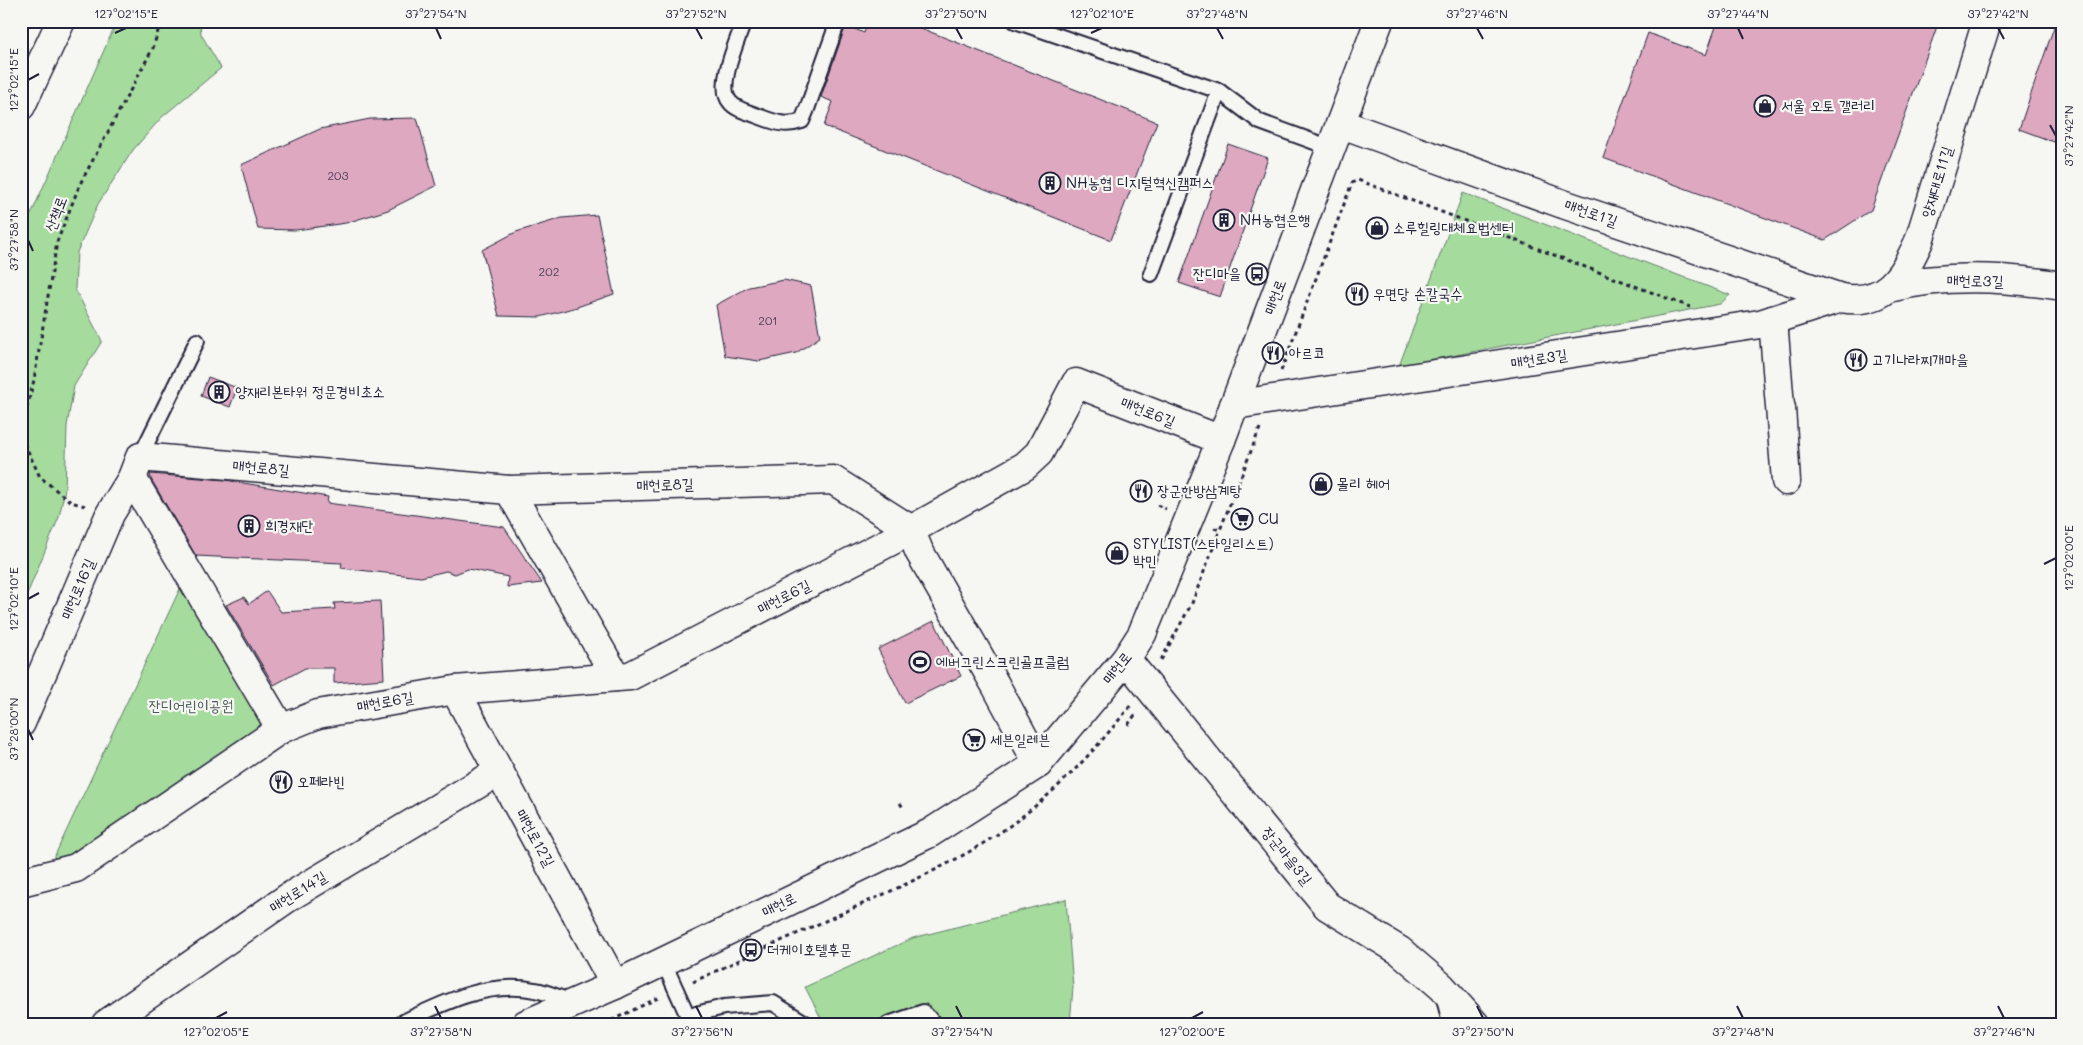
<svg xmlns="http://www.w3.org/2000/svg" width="2083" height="1045" font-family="Mali,'Poor Story',sans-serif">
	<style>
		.green { fill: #a6db9e; stroke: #647e6c }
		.building { fill: #dea8c0; stroke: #22223b }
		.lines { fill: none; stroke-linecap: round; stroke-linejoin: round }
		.lane-casing { stroke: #22223b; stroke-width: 18 }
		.street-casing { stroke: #22223b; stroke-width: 31 }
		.secondary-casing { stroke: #22223b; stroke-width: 31 }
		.highway-casing { stroke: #22223b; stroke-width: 31 }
		.path { stroke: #22223b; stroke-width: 3; stroke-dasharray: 4 4; stroke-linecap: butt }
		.lane { stroke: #f6f6f2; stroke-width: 14 }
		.street { stroke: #f6f6f2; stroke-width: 28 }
		.secondary { stroke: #f6f6f2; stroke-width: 28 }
		.highway { stroke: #f6f6f2; stroke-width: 28 }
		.ticks { fill: none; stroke: #22223b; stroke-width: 2 }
		.labels { text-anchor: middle; stroke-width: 4.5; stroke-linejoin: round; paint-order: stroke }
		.number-label { font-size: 12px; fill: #51445c }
		.poi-label { font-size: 15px; fill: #22223b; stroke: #f6f6f2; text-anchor: start }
		.street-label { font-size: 15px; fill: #22223b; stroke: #f6f6f2 }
		.park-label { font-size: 15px; fill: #4a5a59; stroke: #f6f6f2 }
		.neatline { fill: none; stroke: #22223b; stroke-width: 2 }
		.ticks-label { font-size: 12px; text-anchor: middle; fill: #22223b }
	</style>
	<rect width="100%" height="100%" fill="#f6f6f2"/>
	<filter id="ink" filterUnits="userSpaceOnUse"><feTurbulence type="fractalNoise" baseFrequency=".02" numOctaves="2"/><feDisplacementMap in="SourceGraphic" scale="10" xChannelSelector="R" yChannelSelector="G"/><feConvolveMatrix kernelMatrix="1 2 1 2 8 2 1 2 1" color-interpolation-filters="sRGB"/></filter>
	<g filter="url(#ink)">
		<g class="green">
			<path d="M117,21H200L201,34L221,68L162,117L133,150L98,204L77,252L75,289L102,341L74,386L67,426L65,489L59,517L21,609V237Z"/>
			<path d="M1463,193L1730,295L1720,304L1399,366Z"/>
			<path d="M185,578L270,722L75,858L49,868Z"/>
			<path d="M1066,899L1073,987L1070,1024H824L805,987L913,938Z"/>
		</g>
		<g class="building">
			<path d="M868,21H903L1157,122L1111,240L824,126L833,102L821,97L846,25L864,33Z"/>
			<path d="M1718,21H1939L1871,210L1825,240L1603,158L1648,33L1706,55Z"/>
			<path d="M2056,21H2062V145L2019,129Z"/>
			<path d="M417,118L436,186L388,210L346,223L296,230L258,229L241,165L320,129L370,119Z"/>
			<path d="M1228,144L1268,158L1220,297L1179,283Z"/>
			<path d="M597,215L614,294L577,307L540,317L499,316L482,250L516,232L562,218Z"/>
			<path d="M784,280L811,286L820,337L796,353L759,361L725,356L716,305L749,287Z"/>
			<path d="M208,377L237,388L230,407L201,396Z"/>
			<path d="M150,474L225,480L328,497L327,503L504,527L542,583L507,587L508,577L468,569L455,574L446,571L421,577L341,568L342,563L196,556L151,479Z"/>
			<path d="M267,591L281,612L335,609L334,603L380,601L384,679L334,683V668H305L274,685L226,605L244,597L249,604Z"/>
			<path d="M934,621L961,676L905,703L878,649Z"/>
		</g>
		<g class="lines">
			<g class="lane-casing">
				<g id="lane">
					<path d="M744,21C738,40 716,86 730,102C736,110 749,112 758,116C774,122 785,127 802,121L807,109L838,21"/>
					<path d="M1015,21L1219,91L1260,122L1331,148"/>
					<path d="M1151,274L1219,91"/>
					<path d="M140,457L197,341"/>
					<path d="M663,961L691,1023"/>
					<path d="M1444,998L1450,1024"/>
					<path d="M688,1016L724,1007L773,1003L807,1024"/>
					<path d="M399,1024C441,1004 487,980 535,990C547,992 560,998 572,1002"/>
					<path d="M888,1024L923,1012L935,1024"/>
				</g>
			</g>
			<g class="street-casing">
				<g id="street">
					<path d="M1889,288C1943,274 2006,277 2062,286"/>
					<path d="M1773,320L1786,481L1781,408"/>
					<path d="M1234,405L1760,324L1841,298"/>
					<path d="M132,478L281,729"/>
					<path d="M509,490L616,677"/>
					<path d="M1126,659L1327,906L1400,951L1442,987L1475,1024"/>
					<path d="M455,690L615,985"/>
					<path d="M21,723L110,514L132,478L140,457L509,490L833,480L910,529L919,551L996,686L1038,764"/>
					<path d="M21,882L76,868L281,729L318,714L455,690L630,676L891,541L1025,466L1039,453L1076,383L1221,440"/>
					<path d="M106,1024L289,897L498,772"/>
				</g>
			</g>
			<g class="secondary-casing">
				<g id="secondary">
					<path d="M1342,124L1563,204L1841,298C1885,306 1903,277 1919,241L1987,21"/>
					<path d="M526,1024L615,985L930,833L1038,764L1126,659L1142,634L1221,440L1379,21"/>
				</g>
			</g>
			<g class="highway-casing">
				<path id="highway" d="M21,106L61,21"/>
			</g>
			<g class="path">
				<path d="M1281,371L1352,183L1358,180L1690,307"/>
				<path d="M21,431L34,380L57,242L80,184L153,48L161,21"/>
				<path d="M21,436L40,477L71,502L85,506"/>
				<path d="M1157,505L1166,509"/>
				<path d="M1214,528L1220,530L1260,428"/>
				<path d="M1161,660L1192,603L1220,530"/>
				<path d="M1128,725L1137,712"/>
				<path d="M900,803L904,809"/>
				<path d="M693,982C747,956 803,931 858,906C917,879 978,853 1029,811C1068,780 1101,743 1131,705"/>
				<path d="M604,1024L660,997"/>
			</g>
			<use href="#lane" class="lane"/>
			<use href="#street" class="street"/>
			<use href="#secondary" class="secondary"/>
			<use href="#highway" class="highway"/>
		</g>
	</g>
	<path class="ticks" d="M436,28L441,39M696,28L702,39M956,28L962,39M1217,28L1223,39M1477,28L1483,39M1738,28L1743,39M1998,28L2004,39M115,33L126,28M1091,33L1102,28M28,80L39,74M2050,125L2056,136M28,240L33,251M2044,564L2056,558M28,599L39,593M28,729L33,740M435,1006L441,1018M696,1006L702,1018M956,1006L962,1018M1477,1006L1483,1018M1737,1006L1743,1018M1998,1006L2004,1018M216,1018L227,1012M1192,1018L1203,1012"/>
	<defs>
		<g id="shop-ring" transform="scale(1.125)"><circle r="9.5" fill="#f6f6f2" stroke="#22223b" stroke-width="1.5"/><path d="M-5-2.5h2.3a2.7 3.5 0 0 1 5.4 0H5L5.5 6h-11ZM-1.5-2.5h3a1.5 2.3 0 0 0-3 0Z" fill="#22223b"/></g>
		<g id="building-ring" transform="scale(1.125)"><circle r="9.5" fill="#f6f6f2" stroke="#22223b" stroke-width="1.5"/><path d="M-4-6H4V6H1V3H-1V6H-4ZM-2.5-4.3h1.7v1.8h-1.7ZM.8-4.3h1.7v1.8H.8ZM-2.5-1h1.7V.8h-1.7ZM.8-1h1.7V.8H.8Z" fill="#22223b"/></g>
		<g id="bus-ring" transform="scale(1.125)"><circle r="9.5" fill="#f6f6f2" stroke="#22223b" stroke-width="1.5"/><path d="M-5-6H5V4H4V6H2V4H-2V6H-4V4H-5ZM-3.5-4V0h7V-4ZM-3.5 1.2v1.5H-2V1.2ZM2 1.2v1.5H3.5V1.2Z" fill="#22223b"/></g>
		<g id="restaurant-ring" transform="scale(1.125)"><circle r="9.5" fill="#f6f6f2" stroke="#22223b" stroke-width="1.5"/><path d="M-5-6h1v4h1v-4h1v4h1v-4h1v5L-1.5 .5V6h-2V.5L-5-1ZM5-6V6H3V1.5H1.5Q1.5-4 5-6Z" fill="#22223b"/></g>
		<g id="supermarket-ring" transform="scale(1.125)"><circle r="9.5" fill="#f6f6f2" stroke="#22223b" stroke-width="1.5"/><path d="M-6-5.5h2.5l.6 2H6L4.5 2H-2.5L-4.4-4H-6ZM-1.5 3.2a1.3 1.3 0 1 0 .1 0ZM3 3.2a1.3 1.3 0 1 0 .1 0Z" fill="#22223b"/></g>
		<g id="stadium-ring" transform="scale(1.125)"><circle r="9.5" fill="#f6f6f2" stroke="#22223b" stroke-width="1.5"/><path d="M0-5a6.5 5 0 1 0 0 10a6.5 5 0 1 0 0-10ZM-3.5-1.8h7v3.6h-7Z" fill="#22223b"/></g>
	</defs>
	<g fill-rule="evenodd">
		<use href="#shop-ring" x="1765" y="106"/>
		<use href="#building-ring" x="1050" y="183"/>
		<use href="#building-ring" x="1224" y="220"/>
		<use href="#shop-ring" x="1377" y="228"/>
		<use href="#bus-ring" x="1257" y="274"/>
		<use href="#restaurant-ring" x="1357" y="294"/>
		<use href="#restaurant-ring" x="1273" y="353"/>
		<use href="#restaurant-ring" x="1856" y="360"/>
		<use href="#building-ring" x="219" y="392"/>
		<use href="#shop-ring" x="1321" y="484"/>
		<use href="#restaurant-ring" x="1141" y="491"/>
		<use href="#supermarket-ring" x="1242" y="519"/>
		<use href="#building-ring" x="249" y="526"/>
		<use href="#shop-ring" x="1117" y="553"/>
		<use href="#stadium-ring" x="920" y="662"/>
		<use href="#supermarket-ring" x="974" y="740"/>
		<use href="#restaurant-ring" x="281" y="782"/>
		<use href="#bus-ring" x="751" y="950"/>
	</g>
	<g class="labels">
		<g class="number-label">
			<text x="338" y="180">203</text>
			<text x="549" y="276">202</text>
			<text x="768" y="325">201</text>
		</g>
		<g class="poi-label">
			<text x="1781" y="111">서울 오토 갤러리</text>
			<text x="1066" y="188">NH농협 디지털혁신캠퍼스</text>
			<text x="1240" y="225">NH농협은행</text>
			<text x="1393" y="233">소루힐링대체요법센터</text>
			<text x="1241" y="279" text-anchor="end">잔디마을</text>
			<text x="1373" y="299">우면당 손칼국수</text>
			<text x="1289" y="358">아르코</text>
			<text x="1872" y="365">고기나라찌개마을</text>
			<text x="235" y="397">양재리본타워 정문경비초소</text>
			<text x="1337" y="489">몰리 헤어</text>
			<text x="1157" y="496">장군한방삼계탕</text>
			<text x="1258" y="524">CU</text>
			<text x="265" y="531">희경재단</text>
			<text x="1133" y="549">STYLIST(스타일리스트)<tspan x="1133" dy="17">박민</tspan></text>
			<text x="936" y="667">에버그린스크린골프클럼</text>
			<text x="990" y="745">세븐일레븐</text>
			<text x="297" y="787">오페라빈</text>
			<text x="767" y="955">더케이호텔후문</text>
		</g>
		<g class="street-label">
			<text transform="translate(1937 182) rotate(-73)" y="5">양재대로11길</text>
			<text transform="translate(1591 213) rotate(19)" y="5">매헌로1길</text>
			<text transform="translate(56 214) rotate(-69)" y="5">산책로</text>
			<text transform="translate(1975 281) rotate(1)" y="5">매헌로3길</text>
			<text transform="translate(1275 297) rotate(-69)" y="5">매헌로</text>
			<text transform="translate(1539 359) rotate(-9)" y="5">매헌로3길</text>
			<text transform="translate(1148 412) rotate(22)" y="5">매헌로6길</text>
			<text transform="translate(261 468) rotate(5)" y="5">매헌로8길</text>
			<text transform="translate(665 485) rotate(-2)" y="5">매헌로8길</text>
			<text transform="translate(78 589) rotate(-67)" y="5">매헌로16길</text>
			<text transform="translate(784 597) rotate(-27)" y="5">매헌로6길</text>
			<text transform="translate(1117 668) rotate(-51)" y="5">매헌로</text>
			<text transform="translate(385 702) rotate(-10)" y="5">매헌로6길</text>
			<text transform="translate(535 838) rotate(61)" y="5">매헌로12길</text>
			<text transform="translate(1287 856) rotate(51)" y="5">장군마을3길</text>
			<text transform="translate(298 892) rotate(-32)" y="5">매헌로14길</text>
			<text transform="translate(779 905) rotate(-26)" y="5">매헌로</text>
		</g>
		<g class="park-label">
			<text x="191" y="711">잔디어린이공원</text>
		</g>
	</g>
	<rect width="2083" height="1045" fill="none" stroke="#f6f6f2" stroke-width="55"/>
	<rect x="28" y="28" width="2028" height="990" class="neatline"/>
	<g class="ticks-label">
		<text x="126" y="18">127°02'15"E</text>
		<text x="436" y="18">37°27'54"N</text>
		<text x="696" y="18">37°27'52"N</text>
		<text x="956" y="18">37°27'50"N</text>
		<text x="1102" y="18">127°02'10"E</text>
		<text x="1217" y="18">37°27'48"N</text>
		<text x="1477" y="18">37°27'46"N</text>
		<text x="1738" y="18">37°27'44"N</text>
		<text x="1998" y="18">37°27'42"N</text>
		<text transform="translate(14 80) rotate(-90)" y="4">127°02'15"E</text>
		<text transform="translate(2069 136) rotate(-90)" y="4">37°27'42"N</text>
		<text transform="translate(14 240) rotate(-90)" y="4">37°27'58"N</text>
		<text transform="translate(2069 558) rotate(-90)" y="4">127°02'00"E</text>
		<text transform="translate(14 599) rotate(-90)" y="4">127°02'10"E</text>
		<text transform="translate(14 729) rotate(-90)" y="4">37°28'00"N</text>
		<text x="216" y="1036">127°02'05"E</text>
		<text x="441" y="1036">37°27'58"N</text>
		<text x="702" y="1036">37°27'56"N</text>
		<text x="962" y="1036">37°27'54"N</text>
		<text x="1192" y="1036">127°02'00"E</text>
		<text x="1483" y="1036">37°27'50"N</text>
		<text x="1743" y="1036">37°27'48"N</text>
		<text x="2004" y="1036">37°27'46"N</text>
	</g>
</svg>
